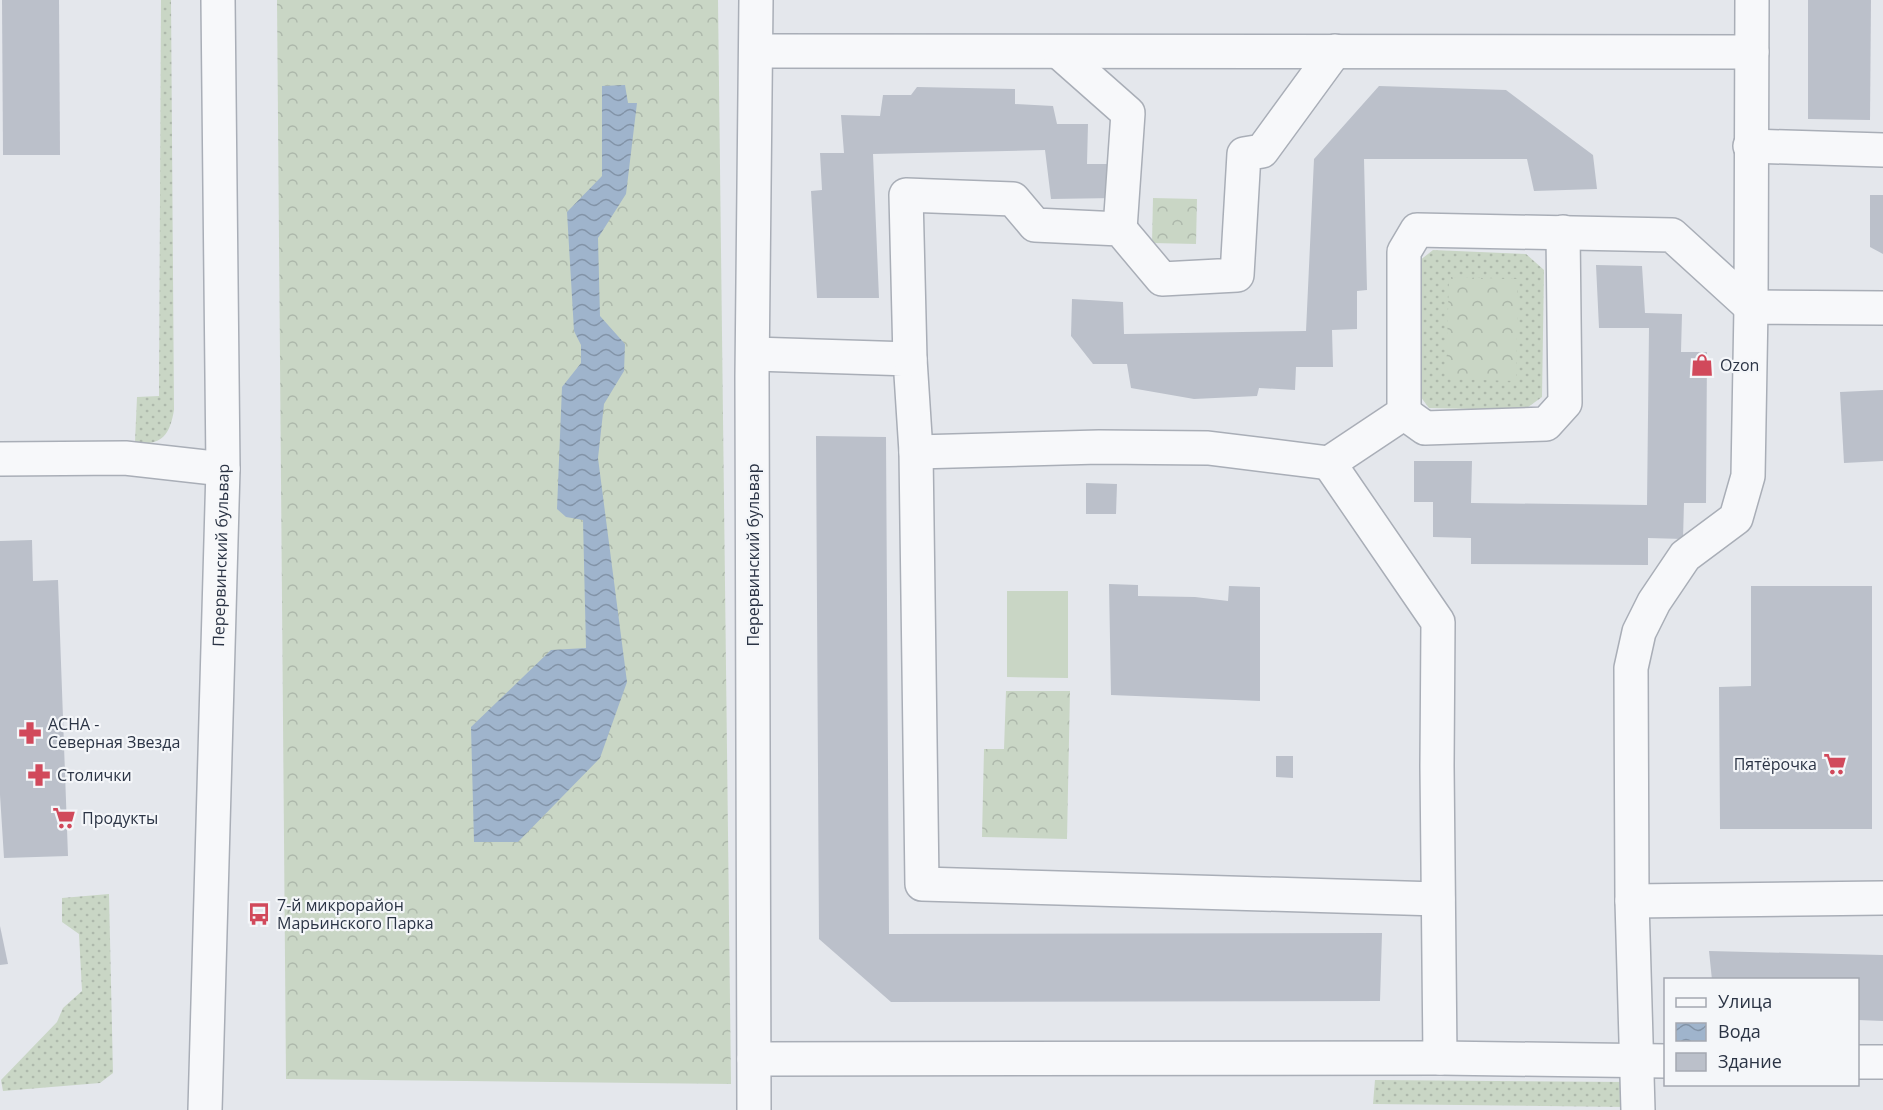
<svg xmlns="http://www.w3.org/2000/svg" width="1883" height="1110" font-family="'Open Sans',sans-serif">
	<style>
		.grass { fill: url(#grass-dots) }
		.forest { fill: url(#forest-crowns) }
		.garden { fill: #c9d6c5 }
		.water { fill: url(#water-waves) }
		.building { fill: #bbc0ca }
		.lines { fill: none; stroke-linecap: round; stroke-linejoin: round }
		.minor-casing { stroke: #a9aeb7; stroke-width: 36 }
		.minor { stroke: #f7f8fa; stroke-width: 33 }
		.labels { text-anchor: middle; stroke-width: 4.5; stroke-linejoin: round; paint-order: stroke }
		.poi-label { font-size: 16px; fill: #2b3445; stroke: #f4f6f9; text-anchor: start }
		.street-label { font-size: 16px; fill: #2b3445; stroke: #f4f6f9 }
	</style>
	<defs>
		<pattern id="grass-dots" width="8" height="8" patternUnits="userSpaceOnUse" patternTransform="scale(1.5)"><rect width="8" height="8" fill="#c9d6c5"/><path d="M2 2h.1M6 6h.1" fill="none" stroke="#adb8ab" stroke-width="1.8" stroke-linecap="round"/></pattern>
		<pattern id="forest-crowns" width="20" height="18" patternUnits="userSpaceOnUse" patternTransform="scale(1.5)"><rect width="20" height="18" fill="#c9d6c5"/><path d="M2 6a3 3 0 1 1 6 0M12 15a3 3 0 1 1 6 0" fill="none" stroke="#adb8ab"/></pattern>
		<pattern id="water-waves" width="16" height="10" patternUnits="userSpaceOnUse" patternTransform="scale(1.5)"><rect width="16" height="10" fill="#9fb4cc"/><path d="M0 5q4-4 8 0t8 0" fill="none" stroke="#8293a7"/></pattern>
	</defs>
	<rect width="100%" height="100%" fill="#e4e7ec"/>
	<g class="grass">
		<path d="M161,0H171L174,410C170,434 162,447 135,442L137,397L159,396Z"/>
		<path d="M1433,250L1526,254L1544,270L1542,397L1524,410L1429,408L1417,392L1419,261Z"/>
		<path d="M109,894L113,1073L100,1083L3,1091L1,1080L57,1022L63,1008L82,991L79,934L62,922V898Z"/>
		<path d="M1375,1080L1626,1082L1629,1107L1373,1104Z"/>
	</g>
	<g class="forest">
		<path d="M277,0H718L731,1084L286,1079Z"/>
		<path d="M1153,198L1197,199L1196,244L1152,243Z"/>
		<path d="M1449,277L1518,279L1516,381L1446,379Z"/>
		<path d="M1006,691H1070L1067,839L982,837L984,749H1004Z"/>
	</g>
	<path class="garden" d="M1007,591H1068V678L1007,677Z"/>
	<path class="water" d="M625,85L628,103H637L626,194L598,238L600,316L625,344L624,371L604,404L598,458L627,682L600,758L518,842H474L471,727L551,650L586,648L583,520L566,517L557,509L562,387L581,363V345L574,331L567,212L602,176V86Z"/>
	<g class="building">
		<path d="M2,0H59L60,155H3Z"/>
		<path d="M1808,0H1871L1870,120L1808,119Z"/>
		<path d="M1379,86L1506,90L1593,155L1597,189L1534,191L1527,159H1364L1367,290L1357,291V329L1332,330L1333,367H1296L1295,390L1259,388L1257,396L1194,399L1131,388L1127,364H1093L1071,336L1072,299L1123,302L1124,334L1306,331L1314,159Z"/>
		<path d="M917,87L1015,89V104L1053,106L1057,124H1088L1087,164H1111L1115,198L1051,199L1045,150L873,154L879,298H817L811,191L822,190L820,153H844L841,115L880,116L883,95H911Z"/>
		<path d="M1870,195H1883V254L1870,247Z"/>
		<path d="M1596,265L1642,266L1645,313L1682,314L1681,352H1707L1706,503H1684L1683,539L1648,538V565L1471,564V538L1433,537V502H1414V461H1472L1471,503L1647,505L1649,328H1599Z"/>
		<path d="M1883,390V461L1844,463L1840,392Z"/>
		<path d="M816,436L886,437L889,934L1382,933L1380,1001L891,1002L819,939Z"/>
		<path d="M1086,483L1117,484L1116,514H1086Z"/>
		<path d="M32,540L33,581L58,580L68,856L4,858L0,795V541Z"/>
		<path d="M1109,584L1138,585V596L1195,597L1228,601L1229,586L1260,587V701L1111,695Z"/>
		<path d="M1751,586H1872V829H1720L1719,687L1751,686Z"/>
		<path d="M1276,756H1293V778L1276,777Z"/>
		<path d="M0,926L8,964L0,965Z"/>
		<path d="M1709,951L1883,955V1021L1858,1020V980H1712Z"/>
	</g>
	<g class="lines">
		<g class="minor-casing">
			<g id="minor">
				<path d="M756,51L1752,52"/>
				<path d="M1059,52L1128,113L1120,229"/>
				<path d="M1750,146L1883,150"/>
				<path d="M753,354L910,359L916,452L922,884L1438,899"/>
				<path d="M910,359L906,195L1013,199L1035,225L1120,229L1162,279L1237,275L1244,154L1262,151L1335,51"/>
				<path d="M1404,413L1425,428L1546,424L1565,403L1563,232"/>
				<path d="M916,452L1099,447L1208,448L1329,463"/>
				<path d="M0,459L125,458L223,469"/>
				<path d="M1632,901L1883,898"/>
				<path d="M1440,1058L1437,766L1438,622L1329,463L1404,413V252L1417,230L1672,235L1751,307L1752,0"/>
				<path d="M754,1059L1440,1058L1666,1061"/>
				<path d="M1858,1062H1883"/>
				<path id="s1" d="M205,1110L223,469L218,0"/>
				<path d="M754,1110L752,376L756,0"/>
				<path d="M1638,1110L1632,901L1631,668L1639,632L1654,602L1685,556L1736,518L1748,476L1751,307L1883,308"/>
			</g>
		</g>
		<use href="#minor" class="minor"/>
	</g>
	<defs>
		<g id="shop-bare" transform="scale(1.8)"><path d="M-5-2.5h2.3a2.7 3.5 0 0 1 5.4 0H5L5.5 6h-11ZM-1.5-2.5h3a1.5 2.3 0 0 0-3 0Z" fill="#d1495b" stroke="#f4f6f9" stroke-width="2.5" paint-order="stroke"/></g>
		<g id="pharmacy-bare" transform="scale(1.8)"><path d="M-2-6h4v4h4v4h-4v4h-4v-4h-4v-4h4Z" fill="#d1495b" stroke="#f4f6f9" stroke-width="2.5" paint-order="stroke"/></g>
		<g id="supermarket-bare" transform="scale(1.8)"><path d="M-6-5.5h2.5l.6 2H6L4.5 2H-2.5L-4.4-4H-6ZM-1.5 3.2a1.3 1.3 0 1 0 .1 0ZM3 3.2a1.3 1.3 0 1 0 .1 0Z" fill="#d1495b" stroke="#f4f6f9" stroke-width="2.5" paint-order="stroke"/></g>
		<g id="bus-bare" transform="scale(1.8)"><path d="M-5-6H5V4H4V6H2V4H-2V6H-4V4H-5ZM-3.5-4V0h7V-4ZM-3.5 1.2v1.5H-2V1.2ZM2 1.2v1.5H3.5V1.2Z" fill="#d1495b" stroke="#f4f6f9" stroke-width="2.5" paint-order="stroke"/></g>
	</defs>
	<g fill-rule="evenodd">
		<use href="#shop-bare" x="1702" y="365"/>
		<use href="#pharmacy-bare" x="30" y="733"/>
		<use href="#supermarket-bare" x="1835" y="764"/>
		<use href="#pharmacy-bare" x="39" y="775"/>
		<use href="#supermarket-bare" x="64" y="818"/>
		<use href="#bus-bare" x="259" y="914"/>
	</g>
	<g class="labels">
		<g class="poi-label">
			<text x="1720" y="371">Ozon</text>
			<text x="48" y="730">АСНА -<tspan x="48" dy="18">Северная Звезда</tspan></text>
			<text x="1817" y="770" text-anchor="end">Пятёрочка</text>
			<text x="57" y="781">Столички</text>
			<text x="82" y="824">Продукты</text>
			<text x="277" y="911">7-й микрорайон<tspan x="277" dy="18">Марьинского Парка</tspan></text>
		</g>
		<g class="street-label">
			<text dy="6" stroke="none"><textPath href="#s1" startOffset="555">Перервинский бульвар</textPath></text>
			<text transform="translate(753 555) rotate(-90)" y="6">Перервинский бульвар</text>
		</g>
	</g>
	<rect x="1664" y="978" width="195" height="108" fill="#f4f6f9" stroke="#a4a8b1" stroke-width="1.5"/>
	<rect x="1676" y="998" width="30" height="9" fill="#f7f8fa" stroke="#a4a8b1" stroke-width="1.5"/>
	<text x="1718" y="1008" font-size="18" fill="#2b3445">Улица</text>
	<rect x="1676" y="1023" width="30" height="18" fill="url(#water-waves)" stroke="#a4a8b1" stroke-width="1.5"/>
	<text x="1718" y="1038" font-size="18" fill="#2b3445">Вода</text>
	<rect x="1676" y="1053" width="30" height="18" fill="#bbc0ca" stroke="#a4a8b1" stroke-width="1.5"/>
	<text x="1718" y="1068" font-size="18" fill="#2b3445">Здание</text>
</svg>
